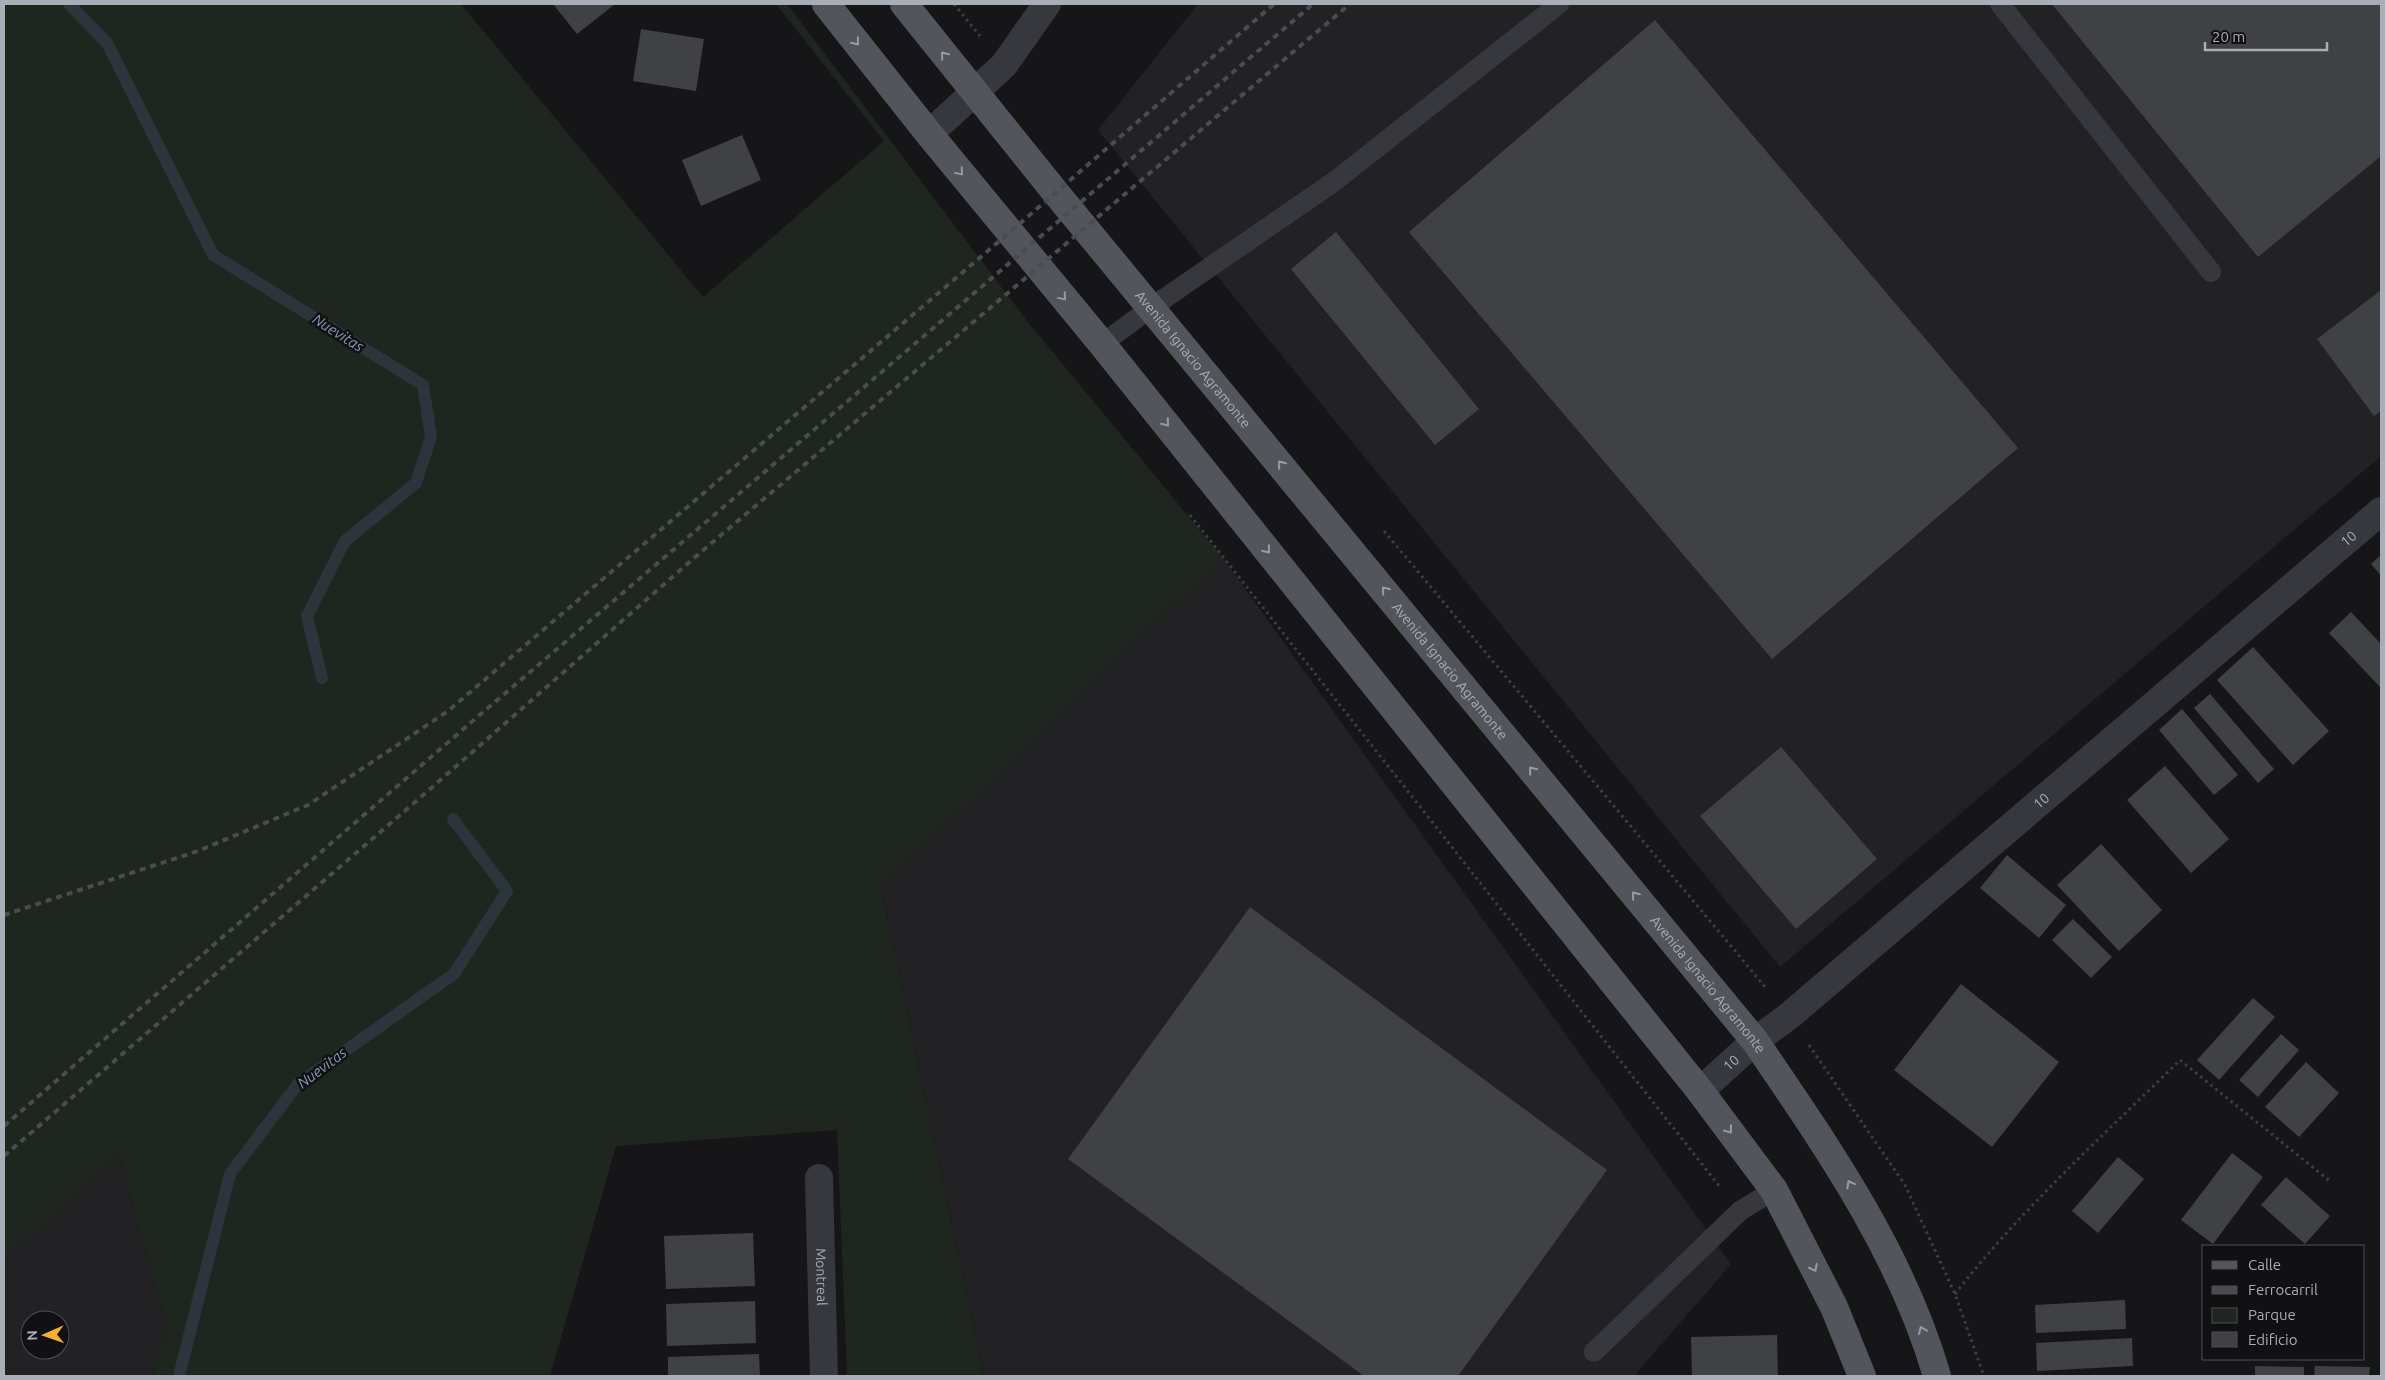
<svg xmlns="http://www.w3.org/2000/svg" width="2385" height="1380" font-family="Ubuntu,sans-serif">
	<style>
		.built { fill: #222225; fill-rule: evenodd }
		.green { fill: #1e261f }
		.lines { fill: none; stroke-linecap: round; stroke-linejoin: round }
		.stream { stroke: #2c353c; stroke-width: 12 }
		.building { fill: #404145 }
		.path { stroke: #3d3f44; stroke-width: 3; stroke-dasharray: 2.5 4; stroke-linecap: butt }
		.service { stroke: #37383d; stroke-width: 20 }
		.minor { stroke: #37383d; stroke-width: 28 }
		.tertiary { stroke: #37383d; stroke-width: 28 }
		.primary { stroke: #53555c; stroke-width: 28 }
		.rail { stroke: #4a4c52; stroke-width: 4; stroke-dasharray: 6 5; stroke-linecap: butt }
		.oneway { stroke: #979ba6 }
		.labels { text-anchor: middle; stroke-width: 5; stroke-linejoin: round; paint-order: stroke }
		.street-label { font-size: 14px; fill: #a8adb8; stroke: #111113 }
		.water-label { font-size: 15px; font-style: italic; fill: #7f9bb3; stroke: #111113 }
	</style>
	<rect width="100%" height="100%" fill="#161618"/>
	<g class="built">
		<path d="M1198,4H2381V456L1780,967L1098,130Z"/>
		<path d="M1223,558L1731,1264L1634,1376H984L881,888Z"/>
		<path d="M119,1157L167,1328L152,1376H4V1258ZM30,1320H60V1350H30Z"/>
	</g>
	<path class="green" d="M4,4H461L703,297L884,141L776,4H787L1027,321L1223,558L881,888L984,1376H847L837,1130L616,1146L550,1376H152L167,1328L119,1157L4,1259Z"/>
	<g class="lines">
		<g class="stream">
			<path d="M69,4L107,43L213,255L423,385L431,437L416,483L345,541L307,616L322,678"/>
			<path d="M179,1376L230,1174L298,1084L454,974L507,891L453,819"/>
		</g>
	</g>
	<g class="building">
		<path d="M553,4H615L577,34Z"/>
		<path d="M2052,4H2381V156L2258,257Z"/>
		<path d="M1655,20L2018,448L1772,659L1409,232Z"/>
		<path d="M641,29L704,39L696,91L633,81Z"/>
		<path d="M742,135L761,180L701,206L682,160Z"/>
		<path d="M1336,232L1479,409L1435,445L1291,269Z"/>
		<path d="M2381,290V411L2374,416L2317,339Z"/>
		<path d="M2381,555V576L2371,564Z"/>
		<path d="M2351,612L2381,644V688L2329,633Z"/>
		<path d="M2253,647L2329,731L2293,765L2217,680Z"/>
		<path d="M2210,694L2274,769L2258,783L2194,708Z"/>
		<path d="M2182,709L2238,775L2214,795L2159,730Z"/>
		<path d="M1781,747L1877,859L1796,929L1700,816Z"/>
		<path d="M2165,766L2229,839L2191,873L2127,800Z"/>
		<path d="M2101,844L2162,910L2119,951L2057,885Z"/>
		<path d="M2007,855L2066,905L2039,938L1980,888Z"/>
		<path d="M1250,907L1607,1170L1458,1376H1364L1068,1159Z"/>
		<path d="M2073,919L2112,957L2091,978L2052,940Z"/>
		<path d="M1961,984L2059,1062L1992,1147L1894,1070Z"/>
		<path d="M2253,998L2275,1017L2219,1080L2197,1060Z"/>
		<path d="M2281,1034L2299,1050L2258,1097L2239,1080Z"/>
		<path d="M2306,1062L2339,1093L2299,1137L2265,1107Z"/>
		<path d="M2232,1153L2263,1177L2213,1244L2181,1220Z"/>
		<path d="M2118,1157L2144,1179L2098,1233L2072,1211Z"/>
		<path d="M2286,1177L2330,1216L2305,1244L2261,1205Z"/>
		<path d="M753,1233L755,1286L666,1289L664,1236Z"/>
		<path d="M2125,1300L2126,1329L2036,1333L2035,1305Z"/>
		<path d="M755,1301L756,1343L667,1346L666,1304Z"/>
		<path d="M1777,1335L1778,1376H1692L1691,1337Z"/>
		<path d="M2132,1338L2133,1366L2037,1371L2036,1343Z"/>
		<path d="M759,1354L760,1376H668V1357Z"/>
		<path d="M2255,1366L2304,1367V1376H2255Z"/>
		<path d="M2315,1366L2370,1367L2369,1376H2314Z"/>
	</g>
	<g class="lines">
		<g class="path">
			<path d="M954,4L980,36"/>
			<path d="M1190,515L1720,1187"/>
			<path d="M1384,531L1766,988"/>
			<path d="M1809,1045L1905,1185L1955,1294L1984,1376"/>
			<path d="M1955,1294C2021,1209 2104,1135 2180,1060L2331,1182"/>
		</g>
		<g class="service">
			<path d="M2000,4L2211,272"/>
			<path d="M1102,344L1152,307L1335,181L1559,4"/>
			<path d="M1594,1352L1740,1211L1774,1190"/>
		</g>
		<path class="minor" id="s1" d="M819,1178L824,1376"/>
		<g class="tertiary">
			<path d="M929,134L1004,65L1047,4"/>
			<path id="s2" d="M1700,1091L1755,1041L1789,1016L2381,511"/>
		</g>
		<g class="primary">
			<path d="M826,4L929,134L1102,344L1700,1091L1774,1190L1834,1307L1862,1376"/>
			<path id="s3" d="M904,4L1056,193L1755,1041C1827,1147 1901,1252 1937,1376"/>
		</g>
		<g class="rail">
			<path d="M4,915L198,851L308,805L448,711L1010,232L1274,4"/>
			<path d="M4,1126L475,719L1313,4"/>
			<path d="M4,1156L414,803L701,552L1350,4"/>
		</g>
	</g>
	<defs><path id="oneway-chevron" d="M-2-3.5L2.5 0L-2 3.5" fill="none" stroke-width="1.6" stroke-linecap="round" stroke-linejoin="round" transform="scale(1.25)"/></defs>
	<g class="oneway">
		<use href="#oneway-chevron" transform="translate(856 42) rotate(52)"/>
		<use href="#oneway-chevron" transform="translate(944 55) rotate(-129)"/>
		<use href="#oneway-chevron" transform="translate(960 172) rotate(50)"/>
		<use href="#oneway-chevron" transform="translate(1063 297) rotate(50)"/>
		<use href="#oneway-chevron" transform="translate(1166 423) rotate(51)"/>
		<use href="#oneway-chevron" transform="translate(1281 464) rotate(-129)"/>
		<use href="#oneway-chevron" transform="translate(1267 550) rotate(51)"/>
		<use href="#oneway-chevron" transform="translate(1385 590) rotate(-129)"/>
		<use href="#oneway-chevron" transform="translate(1532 770) rotate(-129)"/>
		<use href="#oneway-chevron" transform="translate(1635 895) rotate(-129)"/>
		<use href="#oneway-chevron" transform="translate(1729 1130) rotate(53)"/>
		<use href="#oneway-chevron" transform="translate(1850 1184) rotate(-119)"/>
		<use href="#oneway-chevron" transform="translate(1814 1268) rotate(63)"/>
		<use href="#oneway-chevron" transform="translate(1922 1330) rotate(-113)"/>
	</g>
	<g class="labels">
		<g class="street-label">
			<text dy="5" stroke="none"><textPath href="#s3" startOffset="458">Avenida Ignacio Agramonte</textPath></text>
			<text dy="5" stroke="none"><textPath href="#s2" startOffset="852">10</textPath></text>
			<text dy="5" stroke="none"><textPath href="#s3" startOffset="862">Avenida Ignacio Agramonte</textPath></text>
			<text dy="5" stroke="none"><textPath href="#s2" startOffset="448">10</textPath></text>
			<text dy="5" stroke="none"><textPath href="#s3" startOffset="1268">Avenida Ignacio Agramonte</textPath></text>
			<text dy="5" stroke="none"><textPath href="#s2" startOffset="42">10</textPath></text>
			<text dy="5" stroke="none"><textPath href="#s1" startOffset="99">Montreal</textPath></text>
		</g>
		<g class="water-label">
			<text transform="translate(338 333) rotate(32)" y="5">Nuevitas</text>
			<text transform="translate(322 1068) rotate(-37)" y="5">Nuevitas</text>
		</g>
	</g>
	<rect width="2385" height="1380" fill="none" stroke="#a8adb8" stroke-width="10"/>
	<rect x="2202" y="1245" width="162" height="115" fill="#111113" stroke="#4d4f55"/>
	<rect x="2212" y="1261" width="25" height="8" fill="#53555c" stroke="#4d4f55"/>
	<text x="2248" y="1270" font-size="15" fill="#a8adb8">Calle</text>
	<rect x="2212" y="1286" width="25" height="8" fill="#4a4c52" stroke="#4d4f55"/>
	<text x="2248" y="1295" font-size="15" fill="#a8adb8">Ferrocarril</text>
	<rect x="2212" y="1308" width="25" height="15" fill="#1e261f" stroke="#4d4f55"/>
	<text x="2248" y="1320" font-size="15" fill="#a8adb8">Parque</text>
	<rect x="2212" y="1332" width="25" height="15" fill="#404145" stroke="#4d4f55"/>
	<text x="2248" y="1345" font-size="15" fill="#a8adb8">Edificio</text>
	<g transform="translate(45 1335) rotate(268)"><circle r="24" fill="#111113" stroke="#4d4f55"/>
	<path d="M0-4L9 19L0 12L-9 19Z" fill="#f2b134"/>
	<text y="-8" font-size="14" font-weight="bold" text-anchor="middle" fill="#a8adb8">N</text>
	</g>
	<path d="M2205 42v8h122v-8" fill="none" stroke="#a8adb8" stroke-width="2.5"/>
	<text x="2212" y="42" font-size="15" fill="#a8adb8" stroke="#111113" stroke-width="4" paint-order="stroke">20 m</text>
</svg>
